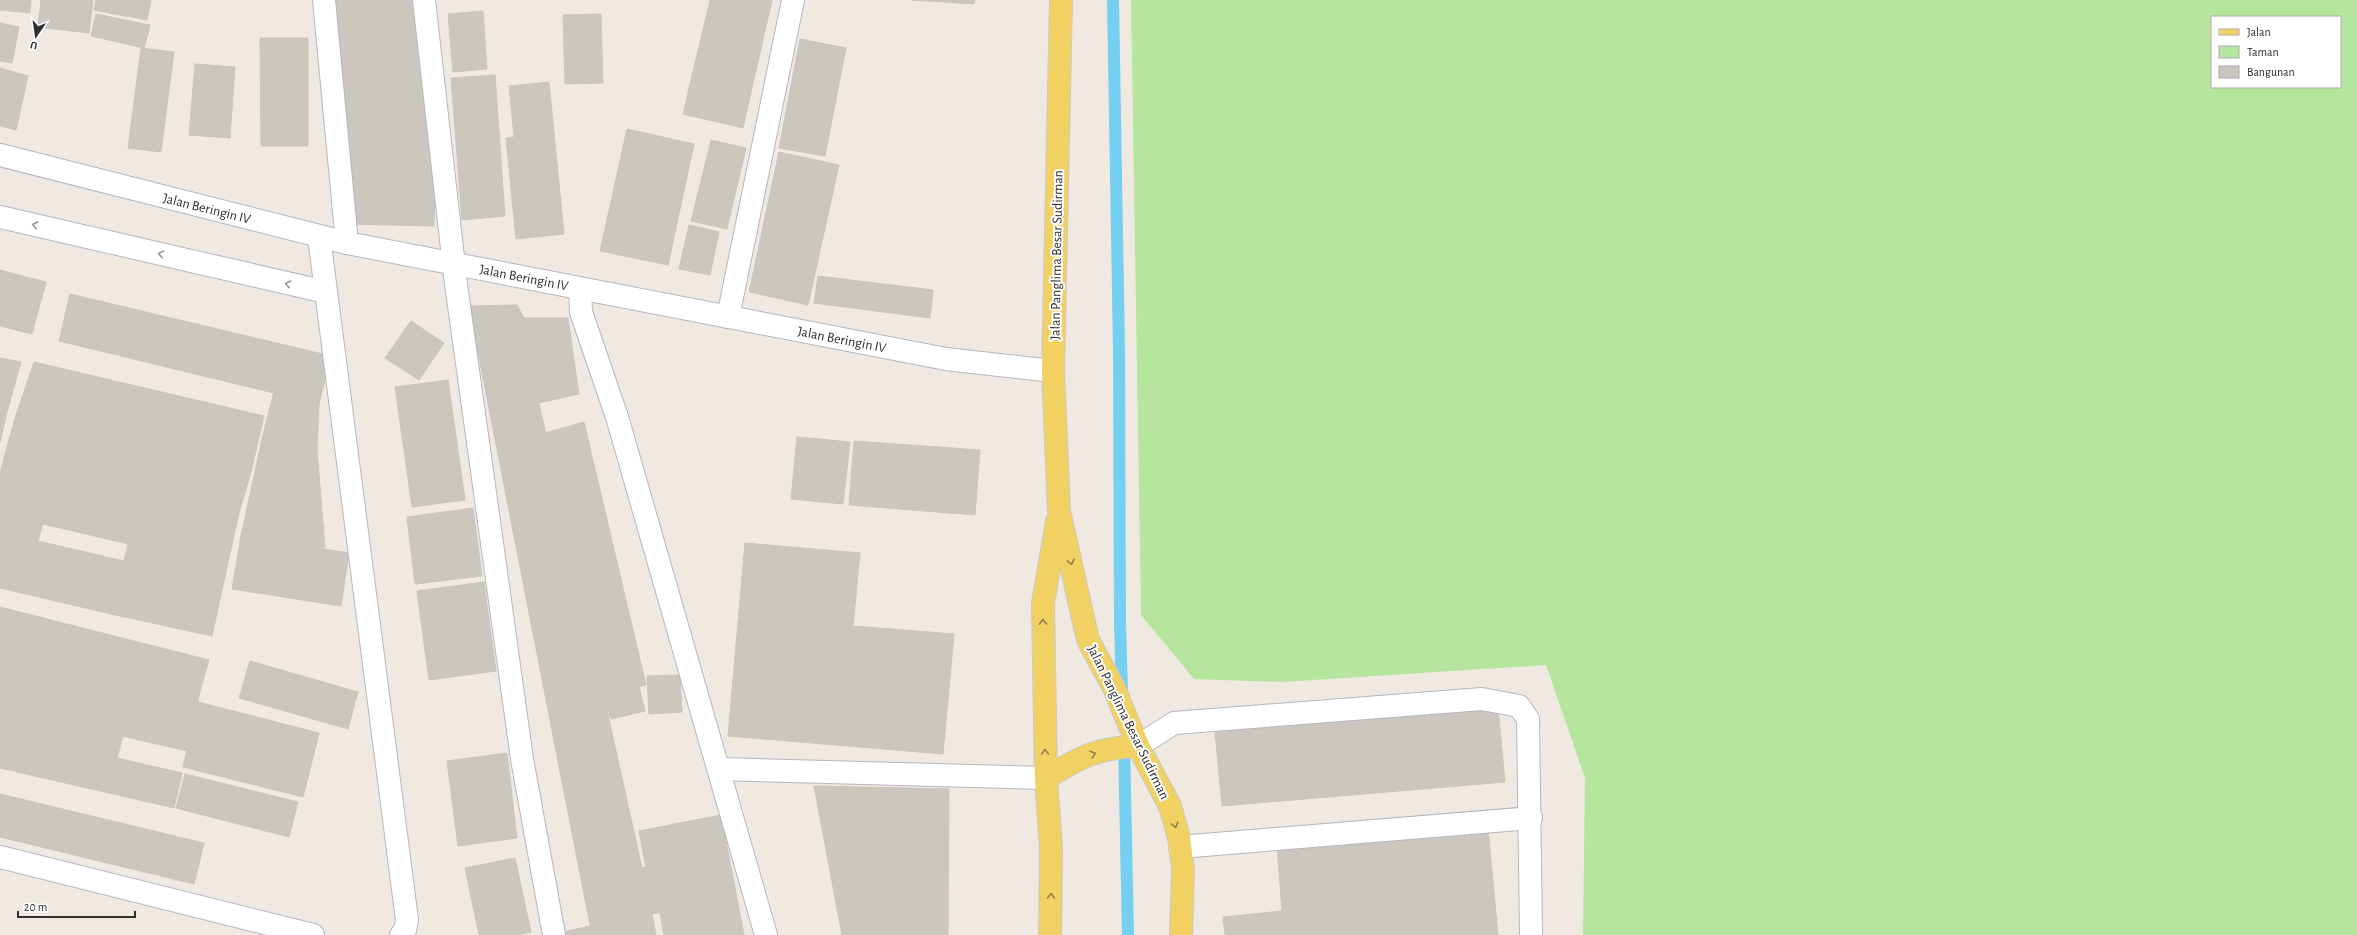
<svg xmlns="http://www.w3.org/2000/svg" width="2357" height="935" font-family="'Alegreya Sans',sans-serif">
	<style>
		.green { fill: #b6e59e; fill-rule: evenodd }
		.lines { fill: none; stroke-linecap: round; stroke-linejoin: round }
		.stream { stroke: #75cff0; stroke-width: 12 }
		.building { fill: #cbc7bf; stroke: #cbc5ba }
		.minor-casing { stroke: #b4b7c1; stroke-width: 24 }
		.major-casing { stroke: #c9c9c9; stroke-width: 24 }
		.minor { stroke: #fff; stroke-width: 22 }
		.major { stroke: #f2d163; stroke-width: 22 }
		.oneway { stroke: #969696 }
		.oneway2 { stroke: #908048 }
		.labels { text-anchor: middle; stroke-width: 4; stroke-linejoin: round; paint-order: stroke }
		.street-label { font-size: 14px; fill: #2e2e2e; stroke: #fff }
	</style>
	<rect width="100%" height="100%" fill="#efe9e1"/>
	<path class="green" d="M1131,0H2357V935H1583L1585,778L1546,665L1282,682L1194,679L1141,615ZM2212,17H2340V87H2212Z"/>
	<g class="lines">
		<g class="stream">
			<path d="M1113,0L1119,350L1120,624L1122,694"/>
			<path d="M1124,742L1128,935"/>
		</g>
	</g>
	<g class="building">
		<path d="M0,0H31L30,13L0,10Z"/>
		<path d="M41,0H93L89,33L38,27Z"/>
		<path d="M96,0H151L147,20L94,10Z"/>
		<path d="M328,0H415L435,178L346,179Z"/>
		<path d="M710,0H772L743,128L683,114Z"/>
		<path d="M912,0H975L974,4Z"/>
		<path d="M483,11L487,69L453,72L448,14Z"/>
		<path d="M96,14L150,25L144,48L91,36Z"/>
		<path d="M601,14L603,83L565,84L563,15Z"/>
		<path d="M0,23L19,27L12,63L0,61Z"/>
		<path d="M260,38H308V146H261Z"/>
		<path d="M800,39L846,48L825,156L779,148Z"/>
		<path d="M141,48L174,52L161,152L128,148Z"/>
		<path d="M195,64L235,67L230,138L189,135Z"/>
		<path d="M0,68L28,76L16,130L0,126Z"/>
		<path d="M495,75L505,216L462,220L451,78Z"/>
		<path d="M549,82L564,234L516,239L506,138L514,137L509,86Z"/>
		<path d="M627,129L694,144L668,265L600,251Z"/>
		<path d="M711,140L746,148L727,229L691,221Z"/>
		<path d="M779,152L839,165L808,305L749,292Z"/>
		<path d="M435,178L434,226L347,224L346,179Z"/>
		<path d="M689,225L719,232L710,275L679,269Z"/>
		<path d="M0,270L46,282L32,334L0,326Z"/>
		<path d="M818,276L933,290L930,318L814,303Z"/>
		<path d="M70,294L331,356L319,404L59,341Z"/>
		<path d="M517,305L524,318H568L579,394L539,403L642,868L679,861L689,907L652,914L656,935H592L469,306Z"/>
		<path d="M411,321L444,343L419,380L385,358Z"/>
		<path d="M0,358L21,362L6,416L0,415Z"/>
		<path d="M34,362L264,416L251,472L16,415Z"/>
		<path d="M448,380L465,500L412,507L395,387Z"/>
		<path d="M274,392L319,404L317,449L262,439Z"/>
		<path d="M0,415L6,416L0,442Z"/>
		<path d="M16,415L251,472L239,513L4,458Z"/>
		<path d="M584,422L646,685L604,696L545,433Z"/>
		<path d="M797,437L850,442L843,504L791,499Z"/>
		<path d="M262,439L317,449L325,548L241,536Z"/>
		<path d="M854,441L980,450L975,515L849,505Z"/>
		<path d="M4,458L239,513L227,567L0,514V474Z"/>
		<path d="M473,508L482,576L415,584L407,517Z"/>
		<path d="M0,514L43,523L38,541L124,561L111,614L0,588Z"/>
		<path d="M241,536L349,553L341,606L232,589Z"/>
		<path d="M745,543L860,553L853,626L954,634L943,754L728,736Z"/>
		<path d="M128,544L227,567L212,636L111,614Z"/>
		<path d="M484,582L496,671L429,680L417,591Z"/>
		<path d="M0,607L209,660L200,691L0,640Z"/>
		<path d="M0,640L200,691L187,751L0,708Z"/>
		<path d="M250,661L358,692L348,729L239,698Z"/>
		<path d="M680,675L682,712L649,714L647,676Z"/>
		<path d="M639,686L645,711L611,719L604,696Z"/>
		<path d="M198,702L319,733L303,797L183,767Z"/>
		<path d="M1498,707L1505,782L1222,806L1215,732Z"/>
		<path d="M0,708L123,736L117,758L182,773L174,808L0,768Z"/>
		<path d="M507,753L517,838L458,846L447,761Z"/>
		<path d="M185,774L298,802L289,837L176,808Z"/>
		<path d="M814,786L949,789L948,935H842Z"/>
		<path d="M0,794L204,843L194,884L0,837Z"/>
		<path d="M721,815L744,935H664L660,913L689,907L679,861L646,868L639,831Z"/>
		<path d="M1488,828L1498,935H1225L1223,917L1282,911L1277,846Z"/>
		<path d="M515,858L531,932L517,935H479L465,868Z"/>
		<path d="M590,926L592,935H559V933Z"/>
	</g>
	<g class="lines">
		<g class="minor-casing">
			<g id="minor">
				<path d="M324,0L347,243"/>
				<path d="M424,0L456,284L522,759L554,935"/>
				<path d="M0,155L347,243L946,359L1053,371"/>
				<path d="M0,217L326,292"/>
				<path d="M319,237L407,920L405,930L401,935"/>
				<path d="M580,288L581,312L617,417L766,935"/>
				<path d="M728,317L793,0"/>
				<path d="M1138,746L1174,723L1482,699L1519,706L1528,719L1531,935"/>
				<path d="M719,769L1046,778"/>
				<path d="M1180,847L1531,818"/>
				<path d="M0,857L313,935"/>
			</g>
		</g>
		<g class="major-casing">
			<g id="major">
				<path d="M1061,0L1053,371L1059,511L1088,640L1114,688L1138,746L1170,806L1179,838L1183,869L1181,935"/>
				<path d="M1046,778C1080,757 1097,748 1138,746"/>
				<path d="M1050,935L1051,849L1046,778L1043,603L1057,522"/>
			</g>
		</g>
		<use href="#minor" class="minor"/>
		<use href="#major" class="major"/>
	</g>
	<defs><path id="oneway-chevron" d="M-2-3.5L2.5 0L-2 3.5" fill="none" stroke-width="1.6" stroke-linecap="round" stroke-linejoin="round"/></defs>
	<g class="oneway">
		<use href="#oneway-chevron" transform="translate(35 225) rotate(-167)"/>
		<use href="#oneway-chevron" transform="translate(161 254) rotate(-167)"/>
		<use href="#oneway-chevron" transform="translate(288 284) rotate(-167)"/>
	</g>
	<g class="oneway2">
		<use href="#oneway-chevron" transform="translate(1071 562) rotate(77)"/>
		<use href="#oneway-chevron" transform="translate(1043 622) rotate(-91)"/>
		<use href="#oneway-chevron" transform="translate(1045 752) rotate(-91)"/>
		<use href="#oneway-chevron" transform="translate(1093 754) rotate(-19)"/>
		<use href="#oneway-chevron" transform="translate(1175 825) rotate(75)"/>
		<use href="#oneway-chevron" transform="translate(1051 896) rotate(-89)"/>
	</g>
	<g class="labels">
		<g class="street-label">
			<text transform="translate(207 208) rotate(14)" y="5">Jalan Beringin IV</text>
			<text transform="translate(1056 255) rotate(-89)" y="5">Jalan Panglima Besar Sudirman</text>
			<text transform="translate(524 277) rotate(11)" y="5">Jalan Beringin IV</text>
			<text transform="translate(842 339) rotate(11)" y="5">Jalan Beringin IV</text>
			<text transform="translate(1129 722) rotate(64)" y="5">Jalan Panglima Besar Sudirman</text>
		</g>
	</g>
	<rect x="2211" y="16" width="130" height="72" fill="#ffffff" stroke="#ababab"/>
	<rect x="2219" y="29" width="20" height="6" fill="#f2d163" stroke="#ababab"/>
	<text x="2247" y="36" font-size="12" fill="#2e2e2e">Jalan</text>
	<rect x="2219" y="46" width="20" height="12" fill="#b6e59e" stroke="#ababab"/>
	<text x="2247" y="56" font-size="12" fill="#2e2e2e">Taman</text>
	<rect x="2219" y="66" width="20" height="12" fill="#cbc7bf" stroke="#ababab"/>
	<text x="2247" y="76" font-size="12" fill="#2e2e2e">Bangunan</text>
	<g transform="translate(36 36) rotate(193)" stroke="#ffffff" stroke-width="3" paint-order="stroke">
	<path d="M0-3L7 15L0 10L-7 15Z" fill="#2e2e2e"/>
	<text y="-6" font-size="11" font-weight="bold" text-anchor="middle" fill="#2e2e2e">U</text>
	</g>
	<path d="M18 911v6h117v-6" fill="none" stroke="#2e2e2e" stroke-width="2"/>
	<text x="24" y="911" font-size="12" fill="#2e2e2e" stroke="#ffffff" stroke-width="3" paint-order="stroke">20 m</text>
</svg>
